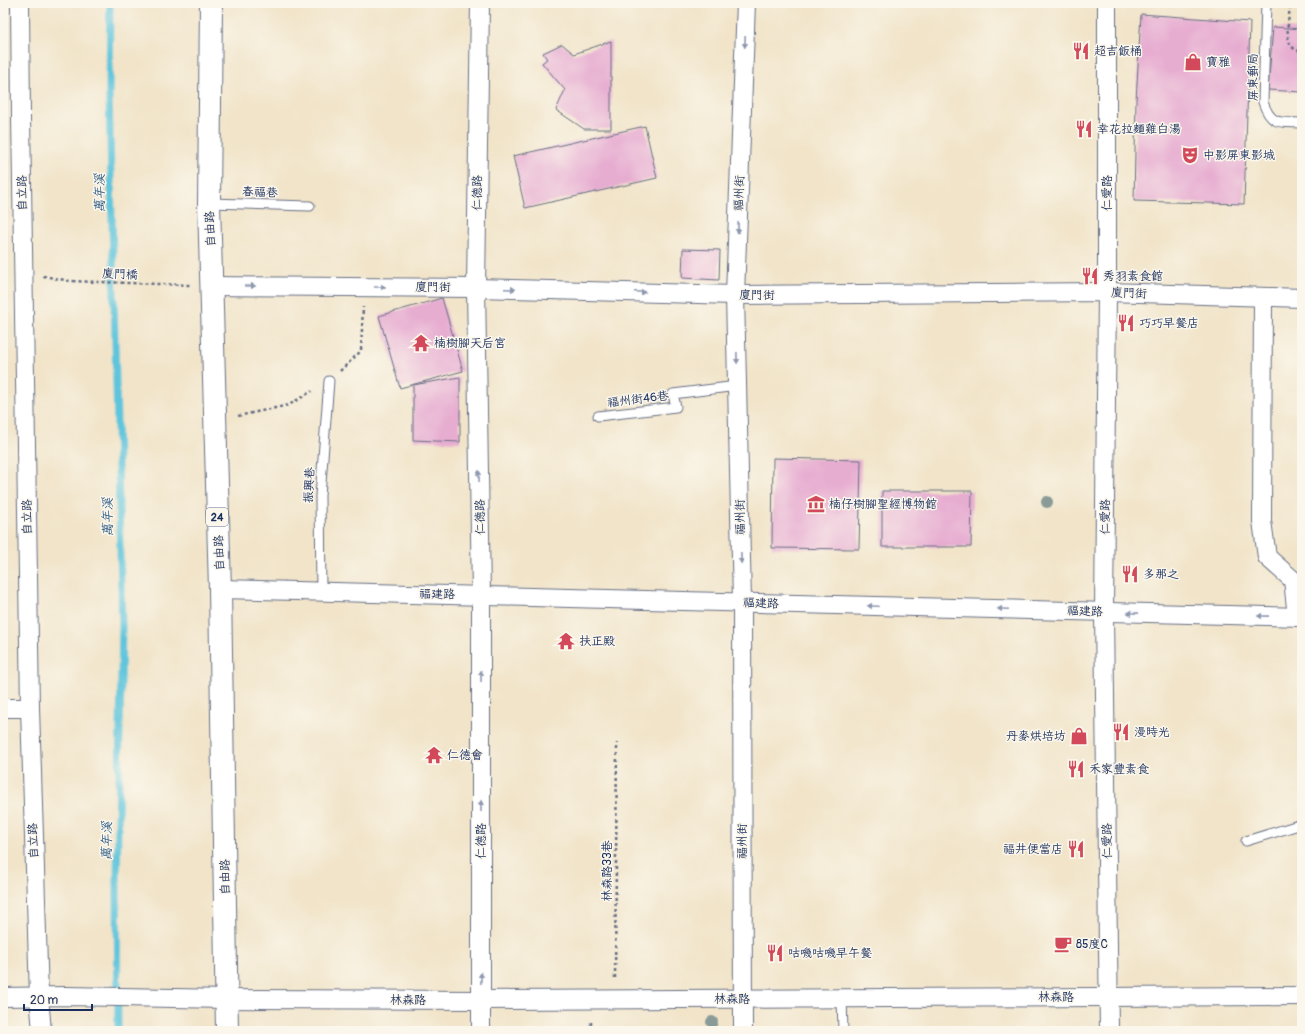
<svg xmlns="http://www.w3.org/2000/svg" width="1305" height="1034" font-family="Pangolin,'LXGW WenKai TC',sans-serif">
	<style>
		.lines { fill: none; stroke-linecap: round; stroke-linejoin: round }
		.stream { stroke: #5fc5dc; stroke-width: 7 }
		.building { fill: #e7add1 }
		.service-casing { stroke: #666e83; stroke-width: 11 }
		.minor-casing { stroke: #666e83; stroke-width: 20 }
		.primary-casing { stroke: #666e83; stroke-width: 24 }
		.path { stroke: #666e83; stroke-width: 2.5; stroke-dasharray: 3 3; stroke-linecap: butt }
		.service { stroke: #fff; stroke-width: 9 }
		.minor { stroke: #fff; stroke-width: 18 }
		.primary { stroke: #fff; stroke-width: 22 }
		.tree { fill: #8a9b97 }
		.oneway { fill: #8d97ae }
		.labels { text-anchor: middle; stroke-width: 3; stroke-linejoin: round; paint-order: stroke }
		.shield { fill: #fbf7ec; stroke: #5e6b89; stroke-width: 1 }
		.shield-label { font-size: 11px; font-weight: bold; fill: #1b2f5e }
		.poi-label { font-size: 12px; fill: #1b2f5e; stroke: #fbf7ec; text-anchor: start }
		.street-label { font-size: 12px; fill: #1b2f5e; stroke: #fbf7ec }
		.water-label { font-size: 13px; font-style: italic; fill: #2f5c84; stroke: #fbf7ec }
	</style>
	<rect width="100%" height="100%" fill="#fbf7ec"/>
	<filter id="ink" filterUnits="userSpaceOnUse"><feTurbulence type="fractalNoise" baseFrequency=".025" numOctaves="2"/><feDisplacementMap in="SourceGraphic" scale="8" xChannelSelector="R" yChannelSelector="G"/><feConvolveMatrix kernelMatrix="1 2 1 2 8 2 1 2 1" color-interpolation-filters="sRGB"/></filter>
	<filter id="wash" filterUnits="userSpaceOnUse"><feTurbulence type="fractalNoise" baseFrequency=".012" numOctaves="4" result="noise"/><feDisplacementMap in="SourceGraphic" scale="16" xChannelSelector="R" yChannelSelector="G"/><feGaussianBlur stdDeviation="0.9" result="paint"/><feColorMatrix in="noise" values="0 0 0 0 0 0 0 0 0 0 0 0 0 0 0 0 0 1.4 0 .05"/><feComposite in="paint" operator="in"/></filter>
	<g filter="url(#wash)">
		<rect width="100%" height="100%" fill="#f1e4c9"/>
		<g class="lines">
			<path class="stream" d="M110,3L109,96L122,627L117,880L118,1031"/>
		</g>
		<g id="blocks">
			<g class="building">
				<path d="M1141,14L1250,22L1244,204L1134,201L1136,101Z"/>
				<path d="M1273,27L1302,29V92L1268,90Z"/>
				<path d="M611,41V129H584L556,110L565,90L542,63L547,59L543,53L562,44L574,54Z"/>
				<path d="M645,126L657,178L525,208L513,156Z"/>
				<path d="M683,249L720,250L719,280L682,278Z"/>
				<path d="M442,298L463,371L400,388L379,316Z"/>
				<path d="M460,377V442L413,440V385Z"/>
				<path d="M773,458L861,460L859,549L772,548Z"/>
				<path d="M882,491H972L971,547H882Z"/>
			</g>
		</g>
	</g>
	<g filter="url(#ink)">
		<use href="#blocks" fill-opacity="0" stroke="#666e83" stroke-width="1"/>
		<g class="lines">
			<g class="service-casing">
				<g id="service">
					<path d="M1266,3L1263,102C1271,126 1280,122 1302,123"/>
					<path d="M209,203L310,206"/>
					<path d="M598,416L676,407L673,394L737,386"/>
					<path d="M321,591L320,496L329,381"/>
					<path d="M1246,841L1302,824"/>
					<path d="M842,998L843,1031"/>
				</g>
			</g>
			<g class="minor-casing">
				<g id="minor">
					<path d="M20,3L21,117L30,708L39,997L42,1031"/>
					<path d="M480,3L476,288L481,595V1031"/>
					<path d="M1107,3V292L1104,612L1109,1031"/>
					<path d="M211,286L476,288L735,295L1107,292L1302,298"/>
					<path d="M1263,297L1262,521L1267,557L1293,580L1297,617"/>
					<path d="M220,589L1302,617"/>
					<path d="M3,708H30"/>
					<path d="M3,997L66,996L227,999L481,1000L1302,996"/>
					<path d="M743,1031L742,602L735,295L746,3"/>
				</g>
			</g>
			<g class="primary-casing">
				<path id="primary" d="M211,3L209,203L220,589L227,1031"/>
			</g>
			<g class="path">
				<path d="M1290,6C1289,20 1281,50 1302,51"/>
				<path d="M43,276L70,281L190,285"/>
				<path d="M340,371L361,351L363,307"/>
				<path d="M238,416L289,405L312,391"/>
				<path d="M615,978L617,743"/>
				<path d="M591,1022V1031"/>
			</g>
			<use href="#service" class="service"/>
			<use href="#minor" class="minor"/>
			<use href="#primary" class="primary"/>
		</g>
		<g class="tree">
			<circle cx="1047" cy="502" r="6"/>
			<circle cx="712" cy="1022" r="6"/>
		</g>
		<defs><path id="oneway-solid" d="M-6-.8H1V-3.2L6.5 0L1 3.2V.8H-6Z"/></defs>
		<g class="oneway">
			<use href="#oneway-solid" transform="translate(745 42) rotate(92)"/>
			<use href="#oneway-solid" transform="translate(738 228) rotate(92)"/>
			<use href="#oneway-solid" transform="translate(250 286)"/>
			<use href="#oneway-solid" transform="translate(380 287)"/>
			<use href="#oneway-solid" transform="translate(510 289) rotate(2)"/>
			<use href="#oneway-solid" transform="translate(640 292) rotate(2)"/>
			<use href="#oneway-solid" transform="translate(737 358) rotate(89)"/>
			<use href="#oneway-solid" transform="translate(479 476) rotate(-91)"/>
			<use href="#oneway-solid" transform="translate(741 558) rotate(89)"/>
			<use href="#oneway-solid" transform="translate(873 606) rotate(-178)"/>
			<use href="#oneway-solid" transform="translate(1003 609) rotate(-178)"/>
			<use href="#oneway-solid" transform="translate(1133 613) rotate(-179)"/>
			<use href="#oneway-solid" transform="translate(1263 616) rotate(-179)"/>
			<use href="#oneway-solid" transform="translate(481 676) rotate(-90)"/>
			<use href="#oneway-solid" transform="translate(481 806) rotate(-90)"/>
			<use href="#oneway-solid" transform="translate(481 978) rotate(-90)"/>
		</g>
	</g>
	<defs>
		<g id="restaurant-bare" transform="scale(1.38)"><path d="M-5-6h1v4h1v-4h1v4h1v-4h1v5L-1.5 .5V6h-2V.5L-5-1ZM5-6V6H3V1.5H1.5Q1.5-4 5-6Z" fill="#d1495b" stroke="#fbf7ec" stroke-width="2.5" paint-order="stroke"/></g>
		<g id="shop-bare" transform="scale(1.38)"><path d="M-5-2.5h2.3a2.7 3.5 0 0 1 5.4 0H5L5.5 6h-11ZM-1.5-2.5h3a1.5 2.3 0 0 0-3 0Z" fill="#d1495b" stroke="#fbf7ec" stroke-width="2.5" paint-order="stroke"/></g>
		<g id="theatre-bare" transform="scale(1.38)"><path d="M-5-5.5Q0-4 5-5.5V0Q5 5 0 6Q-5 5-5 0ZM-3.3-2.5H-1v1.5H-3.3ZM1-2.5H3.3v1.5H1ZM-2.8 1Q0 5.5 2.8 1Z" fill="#d1495b" stroke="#fbf7ec" stroke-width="2.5" paint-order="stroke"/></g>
		<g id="temple-bare" transform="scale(1.38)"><path d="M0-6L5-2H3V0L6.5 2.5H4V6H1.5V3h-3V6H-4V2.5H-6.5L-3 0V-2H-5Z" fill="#d1495b" stroke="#fbf7ec" stroke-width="2.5" paint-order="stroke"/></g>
		<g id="museum-bare" transform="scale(1.38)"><path d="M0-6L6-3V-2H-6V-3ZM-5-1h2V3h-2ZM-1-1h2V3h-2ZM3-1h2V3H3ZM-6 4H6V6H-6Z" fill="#d1495b" stroke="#fbf7ec" stroke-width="2.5" paint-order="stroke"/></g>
		<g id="cafe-bare" transform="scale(1.38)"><path d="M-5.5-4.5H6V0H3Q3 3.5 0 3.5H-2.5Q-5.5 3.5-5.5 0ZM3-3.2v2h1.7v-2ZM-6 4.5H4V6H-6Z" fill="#d1495b" stroke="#fbf7ec" stroke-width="2.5" paint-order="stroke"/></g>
	</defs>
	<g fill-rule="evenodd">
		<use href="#restaurant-bare" x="1081" y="51"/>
		<use href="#shop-bare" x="1193" y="62"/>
		<use href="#restaurant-bare" x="1084" y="129"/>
		<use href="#theatre-bare" x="1190" y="155"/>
		<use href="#restaurant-bare" x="1090" y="276"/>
		<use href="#restaurant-bare" x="1126" y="323"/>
		<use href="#temple-bare" x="421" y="343"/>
		<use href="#museum-bare" x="816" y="504"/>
		<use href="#restaurant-bare" x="1130" y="574"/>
		<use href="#temple-bare" x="566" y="641"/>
		<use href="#restaurant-bare" x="1121" y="732"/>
		<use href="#shop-bare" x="1079" y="736"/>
		<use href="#temple-bare" x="434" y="755"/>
		<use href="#restaurant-bare" x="1076" y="769"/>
		<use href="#restaurant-bare" x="1076" y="849"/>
		<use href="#cafe-bare" x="1063" y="944"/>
		<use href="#restaurant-bare" x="775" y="953"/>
	</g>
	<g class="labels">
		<rect class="shield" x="206" y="508" width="22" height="18" rx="3"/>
		<g class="shield-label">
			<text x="217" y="521">24</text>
		</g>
		<g class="poi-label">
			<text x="1094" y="55">超吉飯桶</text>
			<text x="1206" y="66">寶雅</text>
			<text x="1097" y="133">幸花拉麵雞白湯</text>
			<text x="1203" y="159">中影屏東影城</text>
			<text x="1103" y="280">秀羽素食館</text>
			<text x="1139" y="327">巧巧早餐店</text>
			<text x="434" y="347">楠樹腳天后宮</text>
			<text x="829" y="508">楠仔樹腳聖經博物館</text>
			<text x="1143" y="578">多那之</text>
			<text x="579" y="645">扶正殿</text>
			<text x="1134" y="736">漫時光</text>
			<text x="1066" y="740" text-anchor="end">丹麥烘培坊</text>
			<text x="447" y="759">仁德會</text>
			<text x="1089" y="773">禾家豐素食</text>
			<text x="1063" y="853" text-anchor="end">福井便當店</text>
			<text x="1076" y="948">85度C</text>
			<text x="788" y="957">咕嘰咕嘰早午餐</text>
		</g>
		<g class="street-label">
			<text transform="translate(1253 77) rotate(-90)" y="4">屏東郵局</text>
			<text transform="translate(260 192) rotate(2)" y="4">春福巷</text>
			<text transform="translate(22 193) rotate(-91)" y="4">自立路</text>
			<text transform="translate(477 193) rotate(-89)" y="4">仁德路</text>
			<text transform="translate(739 193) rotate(-88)" y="4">福州街</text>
			<text transform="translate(1107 193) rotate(-90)" y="4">仁愛路</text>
			<text transform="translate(210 229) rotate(-92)" y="4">自由路</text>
			<text transform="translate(120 274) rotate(2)" y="4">廈門橋</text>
			<text x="433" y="291">廈門街</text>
			<text transform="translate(1129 293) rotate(2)" y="4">廈門街</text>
			<text x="757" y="299">廈門街</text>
			<text transform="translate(638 399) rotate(-7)" y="4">福州街46巷</text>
			<text transform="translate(309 485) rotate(-87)" y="4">振興巷</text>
			<text transform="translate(27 517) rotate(-91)" y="4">自立路</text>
			<text transform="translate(480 517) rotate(-91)" y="4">仁德路</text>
			<text transform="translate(740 517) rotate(-91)" y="4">福州街</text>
			<text transform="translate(1105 517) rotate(-89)" y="4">仁愛路</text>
			<text transform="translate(219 553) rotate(-92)" y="4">自由路</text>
			<text transform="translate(437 594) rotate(1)" y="4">福建路</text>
			<text transform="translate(761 603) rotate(2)" y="4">福建路</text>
			<text transform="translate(1085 611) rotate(2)" y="4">福建路</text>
			<text transform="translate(33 841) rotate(-92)" y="4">自立路</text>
			<text transform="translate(481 841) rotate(-90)" y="4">仁德路</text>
			<text transform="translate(742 841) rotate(-90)" y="4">福州街</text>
			<text transform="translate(1107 841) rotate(-91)" y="4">仁愛路</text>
			<text transform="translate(607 871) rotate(-90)" y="4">林森路33巷</text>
			<text transform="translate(225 877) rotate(-91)" y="4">自由路</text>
			<text x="1056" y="1001">林森路</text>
			<text x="732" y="1003">林森路</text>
			<text x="408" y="1004">林森路</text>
		</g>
		<g class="water-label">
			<text transform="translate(99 193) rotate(-91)" y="5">萬年溪</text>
			<text transform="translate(107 517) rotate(-91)" y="5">萬年溪</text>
			<text transform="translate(106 841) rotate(-89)" y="5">萬年溪</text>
		</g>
	</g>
	<rect width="1305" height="1034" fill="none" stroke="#fbf7ec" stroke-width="16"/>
	<path d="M24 1004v6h68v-6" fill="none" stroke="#1b2f5e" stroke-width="2"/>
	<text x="30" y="1004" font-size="12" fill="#1b2f5e" stroke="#fbf7ec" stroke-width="3" paint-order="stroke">20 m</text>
</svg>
